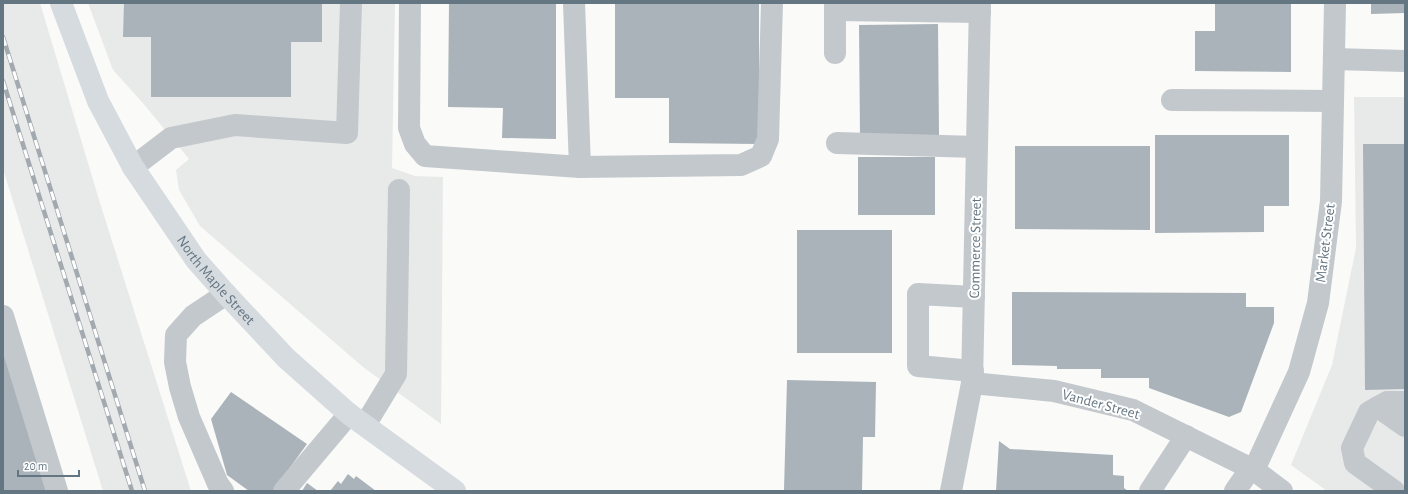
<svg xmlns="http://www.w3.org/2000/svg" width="1408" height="494" font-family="'Alegreya Sans',sans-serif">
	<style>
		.built { fill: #e8e9e9 }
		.building { fill: #aab3b9 }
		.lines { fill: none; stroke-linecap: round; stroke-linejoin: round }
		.minor { stroke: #c3c8cc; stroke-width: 22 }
		.major { stroke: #d6dbdf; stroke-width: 22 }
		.rail-casing { stroke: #a2aab0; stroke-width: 4.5 }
		.rail { stroke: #fff; stroke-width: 3; stroke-dasharray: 9; stroke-linecap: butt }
		.labels { text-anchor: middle; stroke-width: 4; stroke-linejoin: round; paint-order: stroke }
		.street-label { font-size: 15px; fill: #657683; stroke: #fff }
	</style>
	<rect width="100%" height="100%" fill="#fafaf8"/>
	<g class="built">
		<path d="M3,3H40L100,203L191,491H103L3,169Z"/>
		<path d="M88,3H395L392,168L415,176L443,177L441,424L363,367L200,226L179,190L176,170L189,159L142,102L113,70Z"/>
		<path d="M1354,97H1405V491H1327L1291,465L1332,365L1356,248Z"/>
	</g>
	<g class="building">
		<path d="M124,3H322V42H291V97H151V37H123Z"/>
		<path d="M449,3H556V139L502,138L503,108L448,107Z"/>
		<path d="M615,3H759V144L669,143V98H615Z"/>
		<path d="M1215,3H1291V72L1195,71V31H1215Z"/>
		<path d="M1371,3H1405V13L1371,14Z"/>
		<path d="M938,24L939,136H860L859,25Z"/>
		<path d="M1155,135H1289V206H1264V232L1155,233Z"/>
		<path d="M1363,144H1405V389L1365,390Z"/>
		<path d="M1015,146H1150V230L1015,229Z"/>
		<rect x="858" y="157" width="77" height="58"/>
		<rect x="797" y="230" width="95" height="123"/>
		<path d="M1012,292L1246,293V307H1274V323L1241,412L1229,417L1149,388V378H1101V369H1057V366L1012,365Z"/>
		<path d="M3,347L48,491H3Z"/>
		<path d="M787,380L876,382L875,437H863L862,491L784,490Z"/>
		<path d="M231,392L307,444L273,491H249L227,475L211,419Z"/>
		<path d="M999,441L1010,449L1113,455V475L1124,476V488L1128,491H996Z"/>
		<path d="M348,474L354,479L356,476L376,491H330L338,481L341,484Z"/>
		<path d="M307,483L318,491H302Z"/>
	</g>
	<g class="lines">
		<g class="minor">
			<path d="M410,3L409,128L415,144L425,156L580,167L741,165L761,156L768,139L772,3"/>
			<path d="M574,3L580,167"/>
			<path d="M835,3V10L980,12"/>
			<path d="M835,53V10"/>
			<path d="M1334,59L1405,61"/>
			<path d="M1172,100L1333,101"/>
			<path d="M837,143L977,147"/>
			<path d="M133,167L171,138L235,125L347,133L351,3"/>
			<path d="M3,316L57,491"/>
			<path d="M973,371L918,366V294L974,297"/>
			<path d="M972,383L1054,391L1133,410L1254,470L1282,491"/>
			<path d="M1378,407L1405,426"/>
			<path d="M365,425L396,374L399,190"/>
			<path d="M1254,470L1299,372L1318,303L1331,201L1335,3"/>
			<path d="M223,491L218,484L189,417L180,387L175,362L176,335L193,316L226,294"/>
			<path d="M284,491L349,414"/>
			<path d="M951,491L972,383L980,3"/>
			<path d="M1150,491L1186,436"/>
			<path d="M1235,491L1251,468"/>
			<path d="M1394,491L1355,463L1352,448L1369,412L1387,402H1405"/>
		</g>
		<path class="major" id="s1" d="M61,3L98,101L133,167L196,260L226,294L286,358L349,414L455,491"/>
		<g class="rail-casing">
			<g id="rail">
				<path d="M3,37L145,491"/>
				<path d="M3,81L132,491"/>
			</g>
		</g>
		<use href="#rail" class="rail"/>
	</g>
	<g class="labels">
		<g class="street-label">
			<text transform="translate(1325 243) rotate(-83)" y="5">Market Street</text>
			<text transform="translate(975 248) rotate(-89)" y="5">Commerce Street</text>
			<text dy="5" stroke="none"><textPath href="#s1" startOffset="320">North Maple Street</textPath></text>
			<text transform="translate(1101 404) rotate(15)" y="5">Vander Street</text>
		</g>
	</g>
	<rect width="1408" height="494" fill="none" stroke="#657683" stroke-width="8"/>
	<path d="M18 470v6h61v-6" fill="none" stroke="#657683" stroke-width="2"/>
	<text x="24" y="470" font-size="12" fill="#657683" stroke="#ffffff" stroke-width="3" paint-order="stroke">20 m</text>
</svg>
